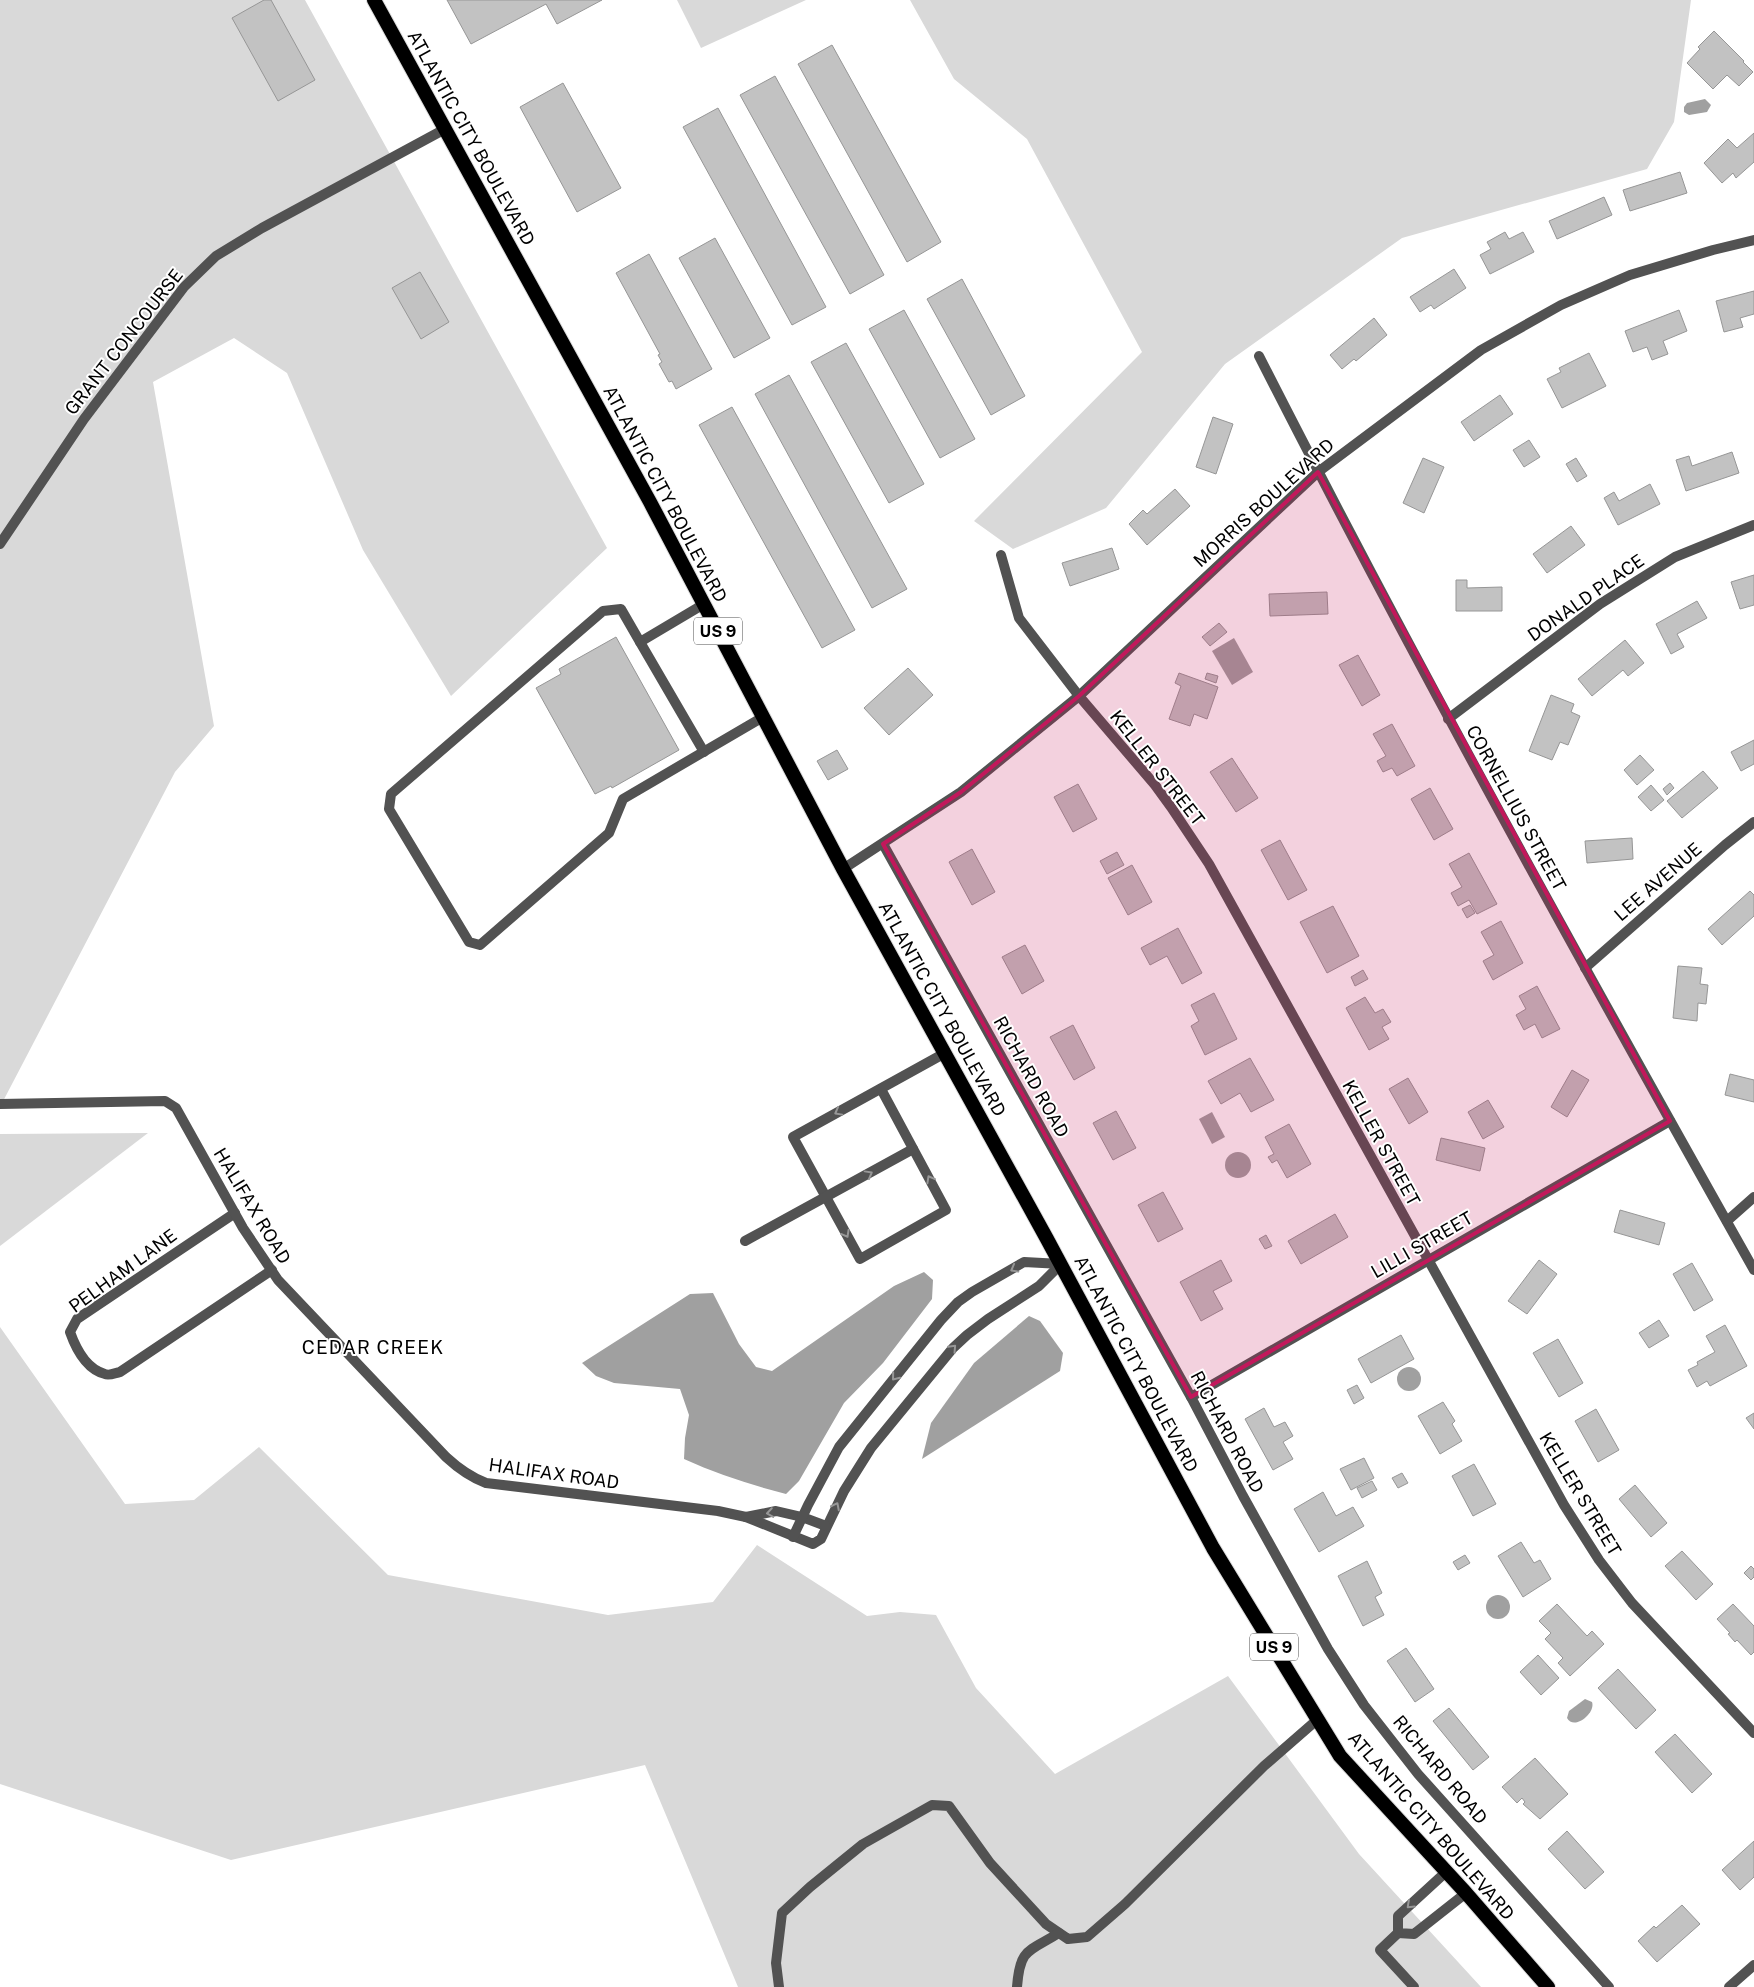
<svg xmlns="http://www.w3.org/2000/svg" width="1754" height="1987" font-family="'Public Sans',sans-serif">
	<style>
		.green { fill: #d9d9d9 }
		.water { fill: #a0a0a0 }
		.building { fill: #c2c2c2; stroke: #969696 }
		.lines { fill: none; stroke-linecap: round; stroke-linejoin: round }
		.trunk-casing { stroke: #dbdbdb; stroke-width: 16 }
		.service { stroke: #525252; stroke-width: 10 }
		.minor { stroke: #525252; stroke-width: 10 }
		.trunk { stroke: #000; stroke-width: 14 }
		.oneway { stroke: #979797 }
		.marked { fill: #c2185b; fill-opacity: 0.2; stroke: #c2185b; stroke-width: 4; stroke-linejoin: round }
		.labels { text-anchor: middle; stroke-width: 4; stroke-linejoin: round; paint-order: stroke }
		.shield { fill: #fff; stroke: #4c4c4c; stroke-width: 1 }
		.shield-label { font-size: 16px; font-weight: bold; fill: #000 }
		.street-label { font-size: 18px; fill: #000; stroke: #fff }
		.neighbourhood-label { font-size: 19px; letter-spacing: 1px; fill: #000; stroke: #fff }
	</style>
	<rect width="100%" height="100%" fill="#fff"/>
	<g class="green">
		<path d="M0,0H305L607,548L451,696L363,550L287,373L234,338L153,382L214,726L175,772L0,1107Z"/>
		<path d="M677,0H806L701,48Z"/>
		<path d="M910,0H1691L1674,122L1647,169L1402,238L1225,364L1106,508L1013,549L974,521L1142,352L1027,139L954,79Z"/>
		<path d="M148,1133L0,1246V1134Z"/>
		<path d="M0,1327L125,1504L194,1500L259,1447L388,1575L608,1615L713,1602L757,1545L867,1616L900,1612L936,1615L976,1688L1055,1774L1228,1676L1359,1854L1481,1987H738L645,1765L231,1860L0,1784Z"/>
	</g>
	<g class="water">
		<path d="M1705,99L1711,105L1707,112L1689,115L1684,112V107L1687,103Z"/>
		<path d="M1234,638L1253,672L1232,685L1212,651Z"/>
		<path d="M1212,1112L1225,1137L1212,1144L1199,1119Z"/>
		<circle cx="1238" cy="1165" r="13"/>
		<path d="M924,1272L933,1280L932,1299L883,1363L844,1403L799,1481L786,1494C751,1485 717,1474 684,1459L685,1438L689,1415L680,1389L614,1383L596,1376L582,1363L690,1294L713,1293L739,1344L756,1367L772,1371L894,1286Z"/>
		<path d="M1029,1316L1040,1321L1063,1353L1060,1371L922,1459L931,1423L974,1363Z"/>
		<circle cx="1409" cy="1379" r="12"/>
		<circle cx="1498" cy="1607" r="12"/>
		<path d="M1585,1699L1592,1702C1596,1713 1574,1731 1567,1718L1569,1711Z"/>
	</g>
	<g class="building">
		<path d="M264,0H271L315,80L278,101L232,18Z"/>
		<path d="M447,0H602L557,24L546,4L471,44Z"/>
		<path d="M1714,31L1744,61L1743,62L1753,72L1739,86L1727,75L1713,89L1687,63L1700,49L1698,47Z"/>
		<path d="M832,45L941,242L907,262L798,64Z"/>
		<path d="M775,76L884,275L850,294L740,95Z"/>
		<path d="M563,83L621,188L577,212L520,107Z"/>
		<path d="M718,108L826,307L792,325L683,127Z"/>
		<path d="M1754,133V162L1736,178L1733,173L1722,183L1704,163L1728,139L1737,148Z"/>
		<path d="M1680,172L1687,193L1630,211L1623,190Z"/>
		<path d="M1604,197L1612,215L1557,239L1549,221Z"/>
		<path d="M1505,232L1509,239L1523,232L1534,252L1490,274L1480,255L1491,249L1487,242Z"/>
		<path d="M715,238L770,338L734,358L679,258Z"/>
		<path d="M649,254L712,369L676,389L672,381L669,382L659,364L662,362L658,355L660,354L616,273Z"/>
		<path d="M1454,269L1466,288L1434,309L1431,305L1420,312L1410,297Z"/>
		<path d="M420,272L449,322L421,339L392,288Z"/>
		<path d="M962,279L1025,396L991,415L927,299Z"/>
		<path d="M1754,291V314L1740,318L1743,327L1724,332L1716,301Z"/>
		<path d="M904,310L975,439L940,458L869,329Z"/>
		<path d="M1679,310L1687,331L1663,341L1668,354L1652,360L1647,347L1633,352L1625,331Z"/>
		<path d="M1374,318L1387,335L1356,361L1354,359L1342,369L1330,355Z"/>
		<path d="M846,343L924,484L889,503L811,362Z"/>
		<path d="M1589,353L1606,386L1562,408L1547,379L1561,372L1559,368Z"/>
		<path d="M789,375L907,589L872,608L755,394Z"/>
		<path d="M1500,395L1513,414L1474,441L1461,422Z"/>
		<path d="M732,407L855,630L822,648L699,425Z"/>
		<path d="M1213,417L1233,424L1216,474L1196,467Z"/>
		<path d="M1529,440L1540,457L1524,467L1513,450Z"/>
		<path d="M1732,452L1739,473L1686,491L1676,460L1689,456L1692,466Z"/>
		<path d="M1423,458L1444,467L1424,513L1403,503Z"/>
		<path d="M1576,458L1587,476L1577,482L1566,464Z"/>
		<path d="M1650,484L1660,504L1618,525L1604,498L1614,492L1619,501Z"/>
		<path d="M1175,489L1190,506L1147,545L1129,524L1143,510L1147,514Z"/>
		<path d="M1571,526L1585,545L1547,573L1533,554Z"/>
		<path d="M1112,548L1119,569L1070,586L1062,563Z"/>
		<path d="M1754,575V605L1740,609L1731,582Z"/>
		<path d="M1456,580H1467V588L1502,587V611H1456Z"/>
		<path d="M1327,592L1328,614L1270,616L1269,594Z"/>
		<path d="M1697,601L1707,618L1677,634L1684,647L1671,654L1656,624Z"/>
		<path d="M1219,623L1227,632L1210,646L1202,637Z"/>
		<path d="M616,637L679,750L612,788L611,786L595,794L536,688L561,674L559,669Z"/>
		<path d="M1625,640L1644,663L1628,676L1623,670L1592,696L1578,679Z"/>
		<path d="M1358,655L1380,695L1362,706L1339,665Z"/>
		<path d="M908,668L933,695L889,735L864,708Z"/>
		<path d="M1179,673L1218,687L1207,719L1194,714L1190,726L1169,719L1181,686L1175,683Z"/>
		<path d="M1207,673L1218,676L1216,683L1205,679Z"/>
		<path d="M1551,695L1574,704L1571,712L1580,716L1568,745L1560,742L1552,760L1529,751Z"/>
		<path d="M1392,724L1415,766L1397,776L1392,768L1383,772L1377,761L1386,756L1373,734Z"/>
		<path d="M1754,740V764L1741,771L1731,752Z"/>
		<path d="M837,750L848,769L828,780L817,761Z"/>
		<path d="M1640,755L1654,770L1637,785L1624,770Z"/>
		<path d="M1232,758L1258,798L1236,812L1210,772Z"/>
		<path d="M1703,771L1718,788L1682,818L1667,801Z"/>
		<path d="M1670,783L1674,788L1667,795L1663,789Z"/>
		<path d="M1078,784L1097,819L1073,832L1054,797Z"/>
		<path d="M1651,785L1664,800L1651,811L1638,797Z"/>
		<path d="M1430,788L1453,829L1434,840L1411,799Z"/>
		<path d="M1632,838L1633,859L1587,863L1585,841Z"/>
		<path d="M1280,840L1307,890L1288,900L1261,850Z"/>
		<path d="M972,849L995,892L972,905L949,862Z"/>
		<path d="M1117,852L1124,865L1107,874L1100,861Z"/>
		<path d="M1469,853L1497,904L1477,914L1469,900L1458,906L1451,893L1462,887L1449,864Z"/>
		<path d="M1132,865L1152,902L1128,915L1108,878Z"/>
		<path d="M1750,891L1754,895V916L1722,945L1708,929Z"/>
		<path d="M1470,905L1475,913L1467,918L1462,909Z"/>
		<path d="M1333,906L1359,956L1327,973L1300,922Z"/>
		<path d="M1501,921L1523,963L1493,980L1483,961L1494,955L1481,932Z"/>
		<path d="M1178,928L1202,973L1182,984L1167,956L1150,965L1141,948Z"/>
		<path d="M1025,945L1044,981L1022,994L1002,957Z"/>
		<path d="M1678,966L1702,968L1700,984L1708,985L1706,1004L1698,1003L1697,1021L1673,1018Z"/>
		<path d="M1363,970L1368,979L1355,986L1351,977Z"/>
		<path d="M1537,986L1560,1029L1542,1038L1535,1024L1524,1030L1516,1015L1526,1009L1519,996Z"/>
		<path d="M1214,993L1237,1039L1205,1055L1191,1026L1199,1021L1191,1005Z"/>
		<path d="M1365,997L1375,1013L1383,1009L1391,1022L1382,1027L1389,1039L1369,1050L1346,1008Z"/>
		<path d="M1073,1025L1095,1068L1074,1080L1050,1037Z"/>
		<path d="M1250,1058L1274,1100L1251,1112L1240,1093L1221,1104L1208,1081Z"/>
		<path d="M1572,1070L1589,1080L1567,1117L1551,1107Z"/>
		<path d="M1730,1074L1754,1080V1102L1725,1095Z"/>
		<path d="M1408,1078L1428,1112L1409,1124L1389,1089Z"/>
		<path d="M1488,1100L1504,1127L1483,1139L1468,1112Z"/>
		<path d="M1116,1111L1136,1148L1113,1160L1093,1123Z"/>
		<path d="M1289,1124L1311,1164L1287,1178L1277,1160L1272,1163L1268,1157L1274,1154L1265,1137Z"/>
		<path d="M1441,1138L1485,1148L1480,1171L1436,1160Z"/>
		<path d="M1163,1192L1183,1229L1158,1242L1138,1205Z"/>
		<path d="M1620,1210L1665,1223L1659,1245L1614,1232Z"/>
		<path d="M1335,1214L1348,1237L1301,1264L1288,1241Z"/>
		<path d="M1266,1235L1272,1246L1265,1249L1259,1239Z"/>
		<path d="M1221,1260L1232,1281L1213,1291L1223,1309L1201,1321L1180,1282Z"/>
		<path d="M1539,1260L1557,1274L1527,1314L1508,1301Z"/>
		<path d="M1692,1263L1713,1300L1694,1311L1673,1274Z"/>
		<path d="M1659,1320L1669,1336L1649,1348L1639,1333Z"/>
		<path d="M1725,1325L1747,1366L1710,1386L1707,1381L1697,1387L1688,1370L1698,1365L1697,1362L1715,1352L1706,1336Z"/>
		<path d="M1401,1335L1414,1359L1371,1383L1358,1359Z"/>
		<path d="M1558,1339L1583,1383L1559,1397L1533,1353Z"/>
		<path d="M1357,1385L1364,1398L1354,1404L1347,1390Z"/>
		<path d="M1443,1402L1455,1421L1452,1424L1462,1441L1440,1454L1418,1416Z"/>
		<path d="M1264,1408L1274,1427L1285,1422L1293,1436L1283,1442L1293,1459L1273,1470L1245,1419Z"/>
		<path d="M1596,1409L1619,1450L1598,1462L1575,1421Z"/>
		<path d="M1754,1413V1429L1746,1418Z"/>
		<path d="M1364,1458L1374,1478L1351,1490L1340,1469Z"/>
		<path d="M1474,1464L1496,1504L1473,1516L1452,1476Z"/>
		<path d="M1402,1473L1408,1483L1398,1488L1392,1478Z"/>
		<path d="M1372,1481L1377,1490L1362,1498L1357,1488Z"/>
		<path d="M1635,1485L1667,1523L1651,1537L1619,1499Z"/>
		<path d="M1323,1492L1336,1516L1353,1507L1364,1526L1319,1552L1294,1509Z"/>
		<path d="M1521,1542L1534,1563L1540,1560L1551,1579L1523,1597L1498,1556Z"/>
		<path d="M1682,1551L1713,1584L1696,1600L1665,1566Z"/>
		<path d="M1465,1555L1470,1563L1458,1570L1453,1562Z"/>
		<path d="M1367,1561L1382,1593L1375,1597L1384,1615L1363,1626L1338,1576Z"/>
		<path d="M1751,1566L1754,1569V1577L1751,1580L1744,1573Z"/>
		<path d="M1557,1604L1587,1636L1592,1631L1604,1644L1570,1676L1558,1663L1563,1658L1545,1639L1551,1633L1539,1621Z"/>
		<path d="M1733,1604L1754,1626V1652L1751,1655L1737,1640L1735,1642L1728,1634L1730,1633L1717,1619Z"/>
		<path d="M1406,1648L1434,1689L1415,1702L1387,1661Z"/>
		<path d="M1538,1655L1559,1678L1541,1695L1520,1672Z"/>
		<path d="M1618,1669L1656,1710L1636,1729L1598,1688Z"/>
		<path d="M1449,1708L1489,1757L1473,1770L1433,1721Z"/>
		<path d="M1675,1734L1712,1774L1692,1793L1655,1752Z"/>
		<path d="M1535,1758L1568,1794L1540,1819L1523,1804L1525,1802L1522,1798L1517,1803L1502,1787Z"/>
		<path d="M1567,1831L1604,1872L1585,1889L1548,1849Z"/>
		<path d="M1754,1841V1877L1740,1890L1722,1870Z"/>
		<path d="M1682,1905L1700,1924L1657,1962L1638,1941L1654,1926L1656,1928Z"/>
	</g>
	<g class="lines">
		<g class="trunk-casing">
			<path id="trunk" d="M374,0L650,502L843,869L1047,1239L1213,1548L1340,1756L1466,1893L1548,1987"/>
		</g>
		<g class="service">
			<path d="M704,604L640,642L621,609L603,611L391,794L389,809L469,942L480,945L609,833L623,799L763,717"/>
			<path d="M640,642L704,752"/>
			<path d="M881,1089L946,1210L860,1259L793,1137L945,1053"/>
			<path d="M235,1213L77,1319L70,1332C76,1349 86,1369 105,1374C109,1376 115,1373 120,1372L272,1270"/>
			<path d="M745,1241L913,1149"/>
			<path d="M1446,1872L1398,1916V1933L1414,1934L1466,1893"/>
			<path d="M1398,1933L1380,1950L1414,1987"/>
			<path d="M779,1987L776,1963L782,1913L810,1887L863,1844L932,1805L949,1806L990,1863L1046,1924L1068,1939L1087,1937L1125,1904L1264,1766L1318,1719"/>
			<path d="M1017,1987C1020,1948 1028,1952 1059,1933"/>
		</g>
		<g class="minor">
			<path d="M1259,356C1416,665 1584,968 1754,1270"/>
			<path d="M0,544L84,419L184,287L216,256L262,228L445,129"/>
			<path d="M1001,555L1019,618L1079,696L1155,785L1171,807L1209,864L1564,1505L1599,1560L1632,1603L1754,1733"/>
			<path d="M1448,719L1600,604L1675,557L1754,525"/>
			<path d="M883,844L1191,1397L1243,1496L1328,1649L1364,1705L1418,1774L1609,1987"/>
			<path d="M843,869L961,792L1079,696L1318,472L1481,350L1561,305L1630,275L1713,250L1754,240"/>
			<path d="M1585,968L1725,845L1754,822"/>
			<path d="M0,1104L165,1101L176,1108L243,1228L278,1280L446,1457C459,1469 470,1477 486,1483L718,1511L746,1517L813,1544L821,1539L844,1491L871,1448L953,1348L967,1335L988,1319L1039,1286L1061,1264"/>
			<path d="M1727,1221L1754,1197"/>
			<path d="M1191,1397L1670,1121"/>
			<path d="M746,1517L776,1511L802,1517L826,1526"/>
			<path d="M793,1537L808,1505L839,1447L941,1320L958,1302L972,1292L1024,1262L1061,1264"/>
			<path d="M1729,1987L1754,1965"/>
		</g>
		<use href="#trunk" class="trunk"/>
	</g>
	<defs><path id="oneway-chevron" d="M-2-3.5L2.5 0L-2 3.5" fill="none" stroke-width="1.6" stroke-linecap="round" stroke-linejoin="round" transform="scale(1.25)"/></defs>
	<g class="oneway">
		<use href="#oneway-chevron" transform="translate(838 1112) rotate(151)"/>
		<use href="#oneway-chevron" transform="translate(869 1174) rotate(-29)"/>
		<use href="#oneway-chevron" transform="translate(930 1179) rotate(-119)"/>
		<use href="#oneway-chevron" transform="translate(846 1234) rotate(61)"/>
		<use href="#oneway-chevron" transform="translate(1014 1269) rotate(151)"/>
		<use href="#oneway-chevron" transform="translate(953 1348) rotate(-47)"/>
		<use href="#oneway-chevron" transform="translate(895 1377) rotate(129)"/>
		<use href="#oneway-chevron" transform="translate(836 1506) rotate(-63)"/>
		<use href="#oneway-chevron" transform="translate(770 1513) rotate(171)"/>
		<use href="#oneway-chevron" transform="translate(1410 1905) rotate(137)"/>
	</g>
	<path class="marked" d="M1318,472L1670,1121L1191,1397L883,844L961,792L1079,696Z"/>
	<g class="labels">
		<g class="shield">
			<rect x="694" y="617.5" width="48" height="27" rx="4"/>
			<rect x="1250" y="1633.5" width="48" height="27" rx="4"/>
		</g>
		<g class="shield-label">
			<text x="718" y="637">US 9</text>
			<text x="1274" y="1653">US 9</text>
		</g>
		<g class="street-label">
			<text transform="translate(471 138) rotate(61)" y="6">ATLANTIC CITY BOULEVARD</text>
			<text transform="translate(124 342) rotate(-52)" y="6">GRANT CONCOURSE</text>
			<text transform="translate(665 494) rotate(62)" y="6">ATLANTIC CITY BOULEVARD</text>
			<text transform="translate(1264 503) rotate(-42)" y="6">MORRIS BOULEVARD</text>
			<text transform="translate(1586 598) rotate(-35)" y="6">DONALD PLACE</text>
			<text transform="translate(1157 768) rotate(52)" y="6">KELLER STREET</text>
			<text transform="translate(1516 808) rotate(61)" y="6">CORNELLIUS STREET</text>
			<text transform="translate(1658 882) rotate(-41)" y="6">LEE AVENUE</text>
			<text transform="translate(942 1009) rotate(61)" y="6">ATLANTIC CITY BOULEVARD</text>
			<text transform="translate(1031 1077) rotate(61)" y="6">RICHARD ROAD</text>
			<text transform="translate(1381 1143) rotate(61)" y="6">KELLER STREET</text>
			<text transform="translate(252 1206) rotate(59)" y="6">HALIFAX ROAD</text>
			<text transform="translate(1422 1245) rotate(-30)" y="6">LILLI STREET</text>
			<text transform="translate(123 1271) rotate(-36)" y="6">PELHAM LANE</text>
			<text transform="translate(1136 1364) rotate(62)" y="6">ATLANTIC CITY BOULEVARD</text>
			<text transform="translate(1227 1432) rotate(62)" y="6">RICHARD ROAD</text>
			<text transform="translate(554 1474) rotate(8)" y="6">HALIFAX ROAD</text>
			<text transform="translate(1580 1494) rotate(59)" y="6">KELLER STREET</text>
			<text transform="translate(1440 1770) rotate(50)" y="6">RICHARD ROAD</text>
			<text transform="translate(1431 1826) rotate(49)" y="6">ATLANTIC CITY BOULEVARD</text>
		</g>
		<g class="neighbourhood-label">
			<text x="373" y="1354">CEDAR CREEK</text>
		</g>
	</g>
</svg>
